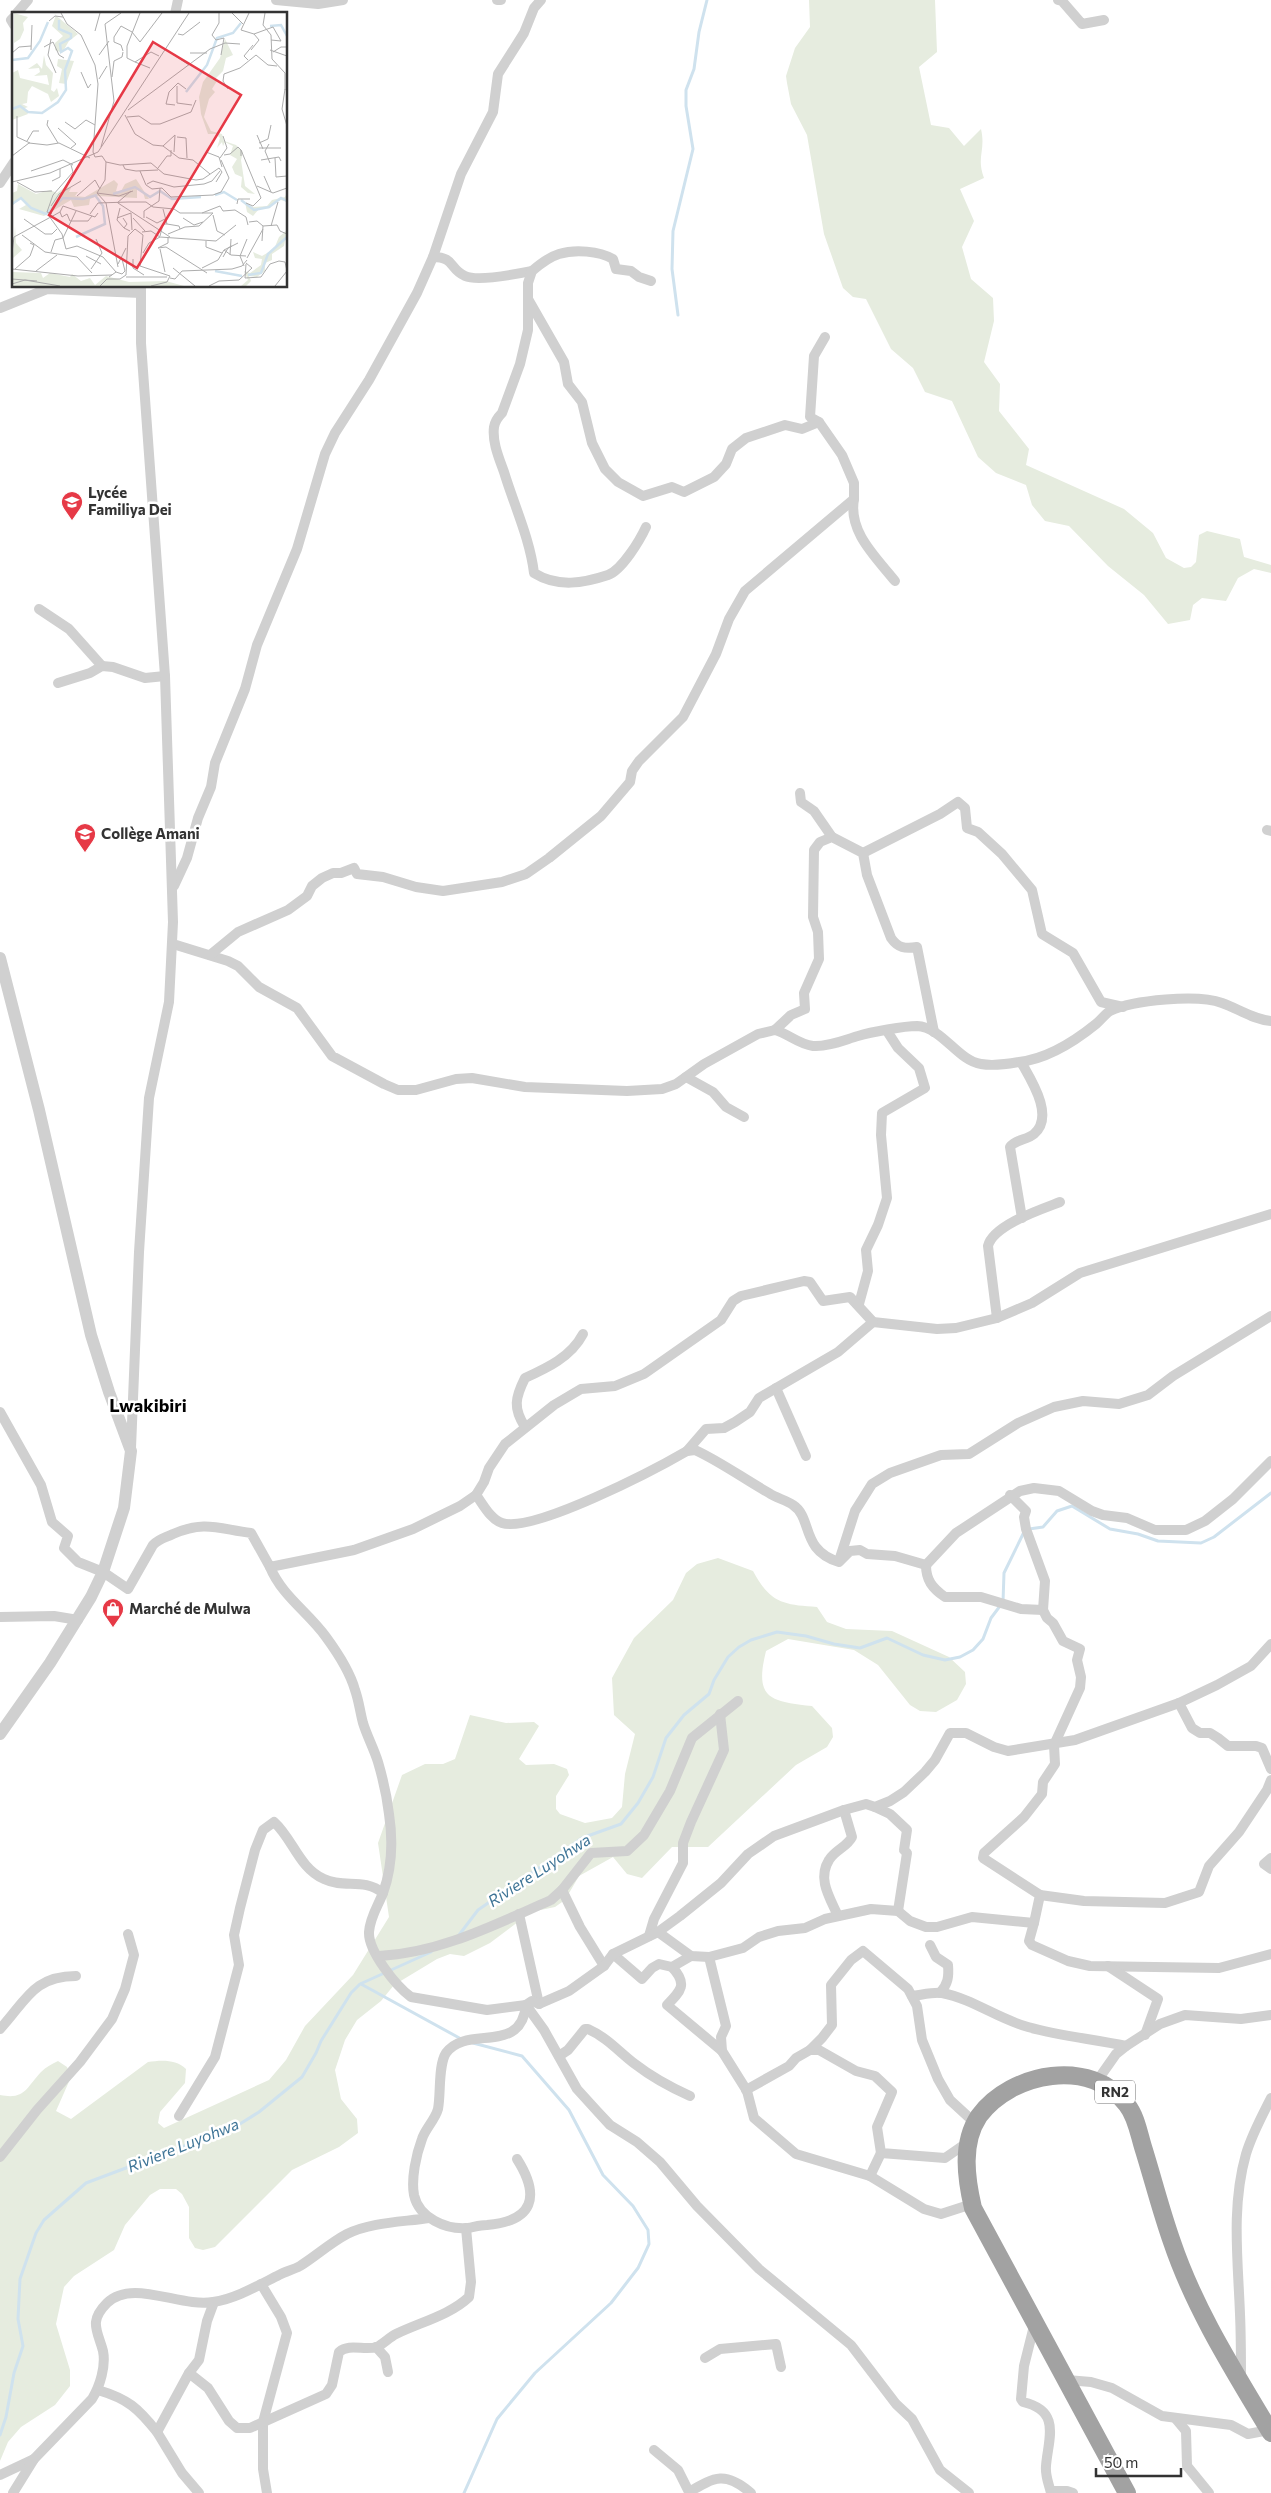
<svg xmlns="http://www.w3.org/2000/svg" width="1271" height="2493" font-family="Commissioner,sans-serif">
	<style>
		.green { fill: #e6ecdf }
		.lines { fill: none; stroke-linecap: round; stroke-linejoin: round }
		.stream { stroke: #cfe2ee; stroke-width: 3 }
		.minor { stroke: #d0d0d0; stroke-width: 10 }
		.tertiary { stroke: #d0d0d0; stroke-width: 12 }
		.trunk { stroke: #a2a2a2; stroke-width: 18 }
		.labels { text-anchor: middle; stroke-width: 5; stroke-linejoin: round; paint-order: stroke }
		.shield { fill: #fff; stroke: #707070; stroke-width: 1 }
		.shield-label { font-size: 14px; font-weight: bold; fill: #333 }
		.poi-label { font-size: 15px; font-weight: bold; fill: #333; stroke: #fff; text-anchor: start }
		.water-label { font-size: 16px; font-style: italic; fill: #3f7597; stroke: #fff }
		.quarter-label { font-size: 18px; font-weight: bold; fill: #000; stroke: #fff }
		.inset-river { fill: none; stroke: #cfe2ee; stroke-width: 2.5 }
		.inset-road { fill: none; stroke: #adadad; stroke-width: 1 }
		.view { fill: #e63946; fill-opacity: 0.15; stroke: #e63946; stroke-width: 2.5 }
		.inset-edge { fill: none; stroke: #333; stroke-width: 2.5 }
	</style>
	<rect width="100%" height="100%" fill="#fff"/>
	<g class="green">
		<path d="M809,0H935L937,52L919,67L931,125L949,128L964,146L981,129C986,151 976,157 984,178L960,189L974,221L962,247L971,279L993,298L994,321L984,362L1000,384L999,411L1029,449L1026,465L1124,509L1153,533L1166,558L1184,568L1191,567L1196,562L1199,535L1207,531L1240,539L1244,557L1271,565V573L1254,569L1238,578L1226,601L1202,598L1193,605L1190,620L1168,624L1144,595L1108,566L1069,526L1045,521L1032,505L1026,485L996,473L978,457L952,401L925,392L913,368L891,349L866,299L853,297L843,288L824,234L807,135L791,104L787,83L786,76L795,48L810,27Z"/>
		<path d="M718,1558L753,1571C770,1603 783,1605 817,1607L827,1622L846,1629L892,1631L949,1657L965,1672L966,1684L957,1700L936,1712L920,1711L910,1705L878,1665L854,1650L788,1639L766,1651C754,1699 770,1701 812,1706L832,1728L833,1737L827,1747L796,1765L708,1847H672L642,1878L627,1874L613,1857L579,1876L565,1900L555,1907L531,1912L490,1943L464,1956L450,1954L437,1959L394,1985L381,2001L357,2020L345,2040L335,2070L341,2099L357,2119L358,2133L339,2147L292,2170L215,2247L203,2250L195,2248L189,2238V2207L182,2194L176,2189H160L150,2195L125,2225L114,2250L74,2276L64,2287L56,2324L70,2370V2386L55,2405L21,2427L8,2442L0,2461V2095C25,2100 26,2088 41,2072C46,2067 52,2064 58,2061L67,2067L71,2077L56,2111L71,2119L148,2062C161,2060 176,2059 186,2069L185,2083L160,2112L158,2123L164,2128L269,2080L286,2060L305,2026L353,1975L389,1917L378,1843L402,1775L425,1764H443L455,1759L470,1715L506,1723L534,1722L539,1726L519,1759L526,1765L554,1764L567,1769L569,1775L556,1796V1809L560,1814L585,1823L612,1818L622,1807L625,1774L635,1734L614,1715L612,1678L634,1638L673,1600L686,1573L697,1564Z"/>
	</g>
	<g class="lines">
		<g class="stream">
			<path d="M678,315L672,269L673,231L693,149L686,106V90L694,69L699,32L707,0"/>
			<path d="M1029,1529L1043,1527L1057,1511L1072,1506L1110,1529L1138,1534L1158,1541L1201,1543L1214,1537L1271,1493"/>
			<path d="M459,1935L478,1910L582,1838L621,1824L638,1803L653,1777L666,1738L684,1715L709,1694L714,1680L728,1657L739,1647L751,1640L777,1632L806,1636L834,1644L860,1648L887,1638L923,1655L945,1660L960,1657L973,1650L983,1639L991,1618L1003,1602L1004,1573L1024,1532"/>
			<path d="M361,1984L463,2040"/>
			<path d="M0,2435L6,2417L14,2373L23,2346L18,2319L20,2279L36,2233L44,2220L86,2183L235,2127L259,2112L302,2077L316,2053L321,2041L351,1993L360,1984L431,1952"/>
			<path d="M464,2493L497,2419L535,2373L611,2303L638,2268L649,2244L648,2230L633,2206L603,2175L569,2110L522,2056L473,2043"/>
		</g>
		<g class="minor">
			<path d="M276,0L318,4L343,0"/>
			<path d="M497,0H501"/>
			<path d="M1058,0L1062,1L1082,24L1104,20"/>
			<path d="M16,14L28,0"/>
			<path d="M175,14L178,0"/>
			<path d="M14,17L11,20L14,25"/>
			<path d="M0,183L14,162"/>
			<path d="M433,257C455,257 449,269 465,276C478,282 517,274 532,271"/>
			<path d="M528,299L564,362L568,384L582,402L592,443L605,469L618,482L643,496L672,487L684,492L714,477L726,464L732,449L746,438L785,425L802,429L819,422"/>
			<path d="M0,308L47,289L141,293"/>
			<path d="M854,499C848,532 876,557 895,581"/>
			<path d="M646,527C640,540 622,570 608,575C584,583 558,588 534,573C530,539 514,505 504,472C499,458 492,442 494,427C495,421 498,417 502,413L520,364L528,330V283L532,271C539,265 549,257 559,254C575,249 599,251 613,259L616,269L631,271L639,277L651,281"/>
			<path d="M39,609L69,629L102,666"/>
			<path d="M58,683L90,673L102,666L113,667L145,678L165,676"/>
			<path d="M800,793L801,802L814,811L832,837"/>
			<path d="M1267,830L1271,831"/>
			<path d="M863,853L940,814L958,802L965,808L967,828L978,832L1002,854L1032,890L1042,934L1073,953L1101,1002L1123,1007"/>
			<path d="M174,886L187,858L198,818L211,787L215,763L245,689L257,645L297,549L325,454L335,433L369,380L417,293L433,257L461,174L493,112L498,74L524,33L534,8L541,0"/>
			<path d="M173,944L228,961L238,966L259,987L297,1008L332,1056L384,1084L398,1090H416L456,1079L472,1078L525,1087L627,1091L662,1089L676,1084L704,1064L758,1034L775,1030C789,1034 798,1044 813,1046C828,1047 844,1040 858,1036C871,1032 904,1026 917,1026C942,1027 958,1061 981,1064C992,1066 1008,1064 1019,1062C1046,1059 1075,1041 1096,1024C1101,1020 1105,1014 1110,1011C1133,1000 1198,994 1222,1003C1239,1009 1252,1019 1271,1021"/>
			<path d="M210,955L238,932L288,910L307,896L312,886L322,878L333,873H341L354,868L357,874L383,877L416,887L443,891L502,882L526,874L549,858L601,816L630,782L632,771L639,761L683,717L716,654L729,619L745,591L854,499V483L842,455L819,422L810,417L814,356L825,337"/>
			<path d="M775,1030L791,1015L805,1009L804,993L819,959L818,932L813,917L814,850L820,842L832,837L863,853L867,875L891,938C898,948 905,949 917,947L934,1032"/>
			<path d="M1021,1062C1031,1080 1055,1116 1034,1134C1027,1140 1016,1139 1010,1147L1022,1218"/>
			<path d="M686,1077L713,1092L726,1107L744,1117"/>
			<path d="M859,1304L868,1271L866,1250L878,1225L887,1198L881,1135L882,1113L925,1088L919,1068L898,1048L887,1031"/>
			<path d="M997,1318L988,1246C993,1225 1042,1209 1060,1202"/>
			<path d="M776,1388L806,1456"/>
			<path d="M0,1412L41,1485L52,1522L68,1536L64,1548L78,1562L103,1572L128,1589L153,1545C160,1538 165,1538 173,1534C205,1520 219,1529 251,1533L270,1567L354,1550L413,1529L460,1506L476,1495L484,1482L489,1468L505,1444L554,1405L581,1389L615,1386L644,1374L721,1320L733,1301L741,1296L804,1281L810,1282L823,1301L850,1297L873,1322L937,1329L956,1328L997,1318L1032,1303L1080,1273L1271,1214"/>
			<path d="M525,1427C513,1408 515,1398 525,1378C547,1368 571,1357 583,1334"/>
			<path d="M131,1448L139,1252L149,1098L169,1002L173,922L165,676L141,343V286"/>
			<path d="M687,1451L706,1429L724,1428L735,1422L750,1412L759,1398L838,1352L873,1322"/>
			<path d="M476,1495C483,1504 490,1519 502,1523C534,1533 656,1469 687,1451L695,1450C721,1462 744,1479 769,1493C776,1498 786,1500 793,1505C813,1518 800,1550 839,1562L850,1551L860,1550L867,1554L895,1556L926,1565"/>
			<path d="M1010,1495L1026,1511L1024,1517L1026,1529L1045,1581L1043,1610L1047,1618L1053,1623L1063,1641L1080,1649L1077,1660L1081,1677L1080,1688L1054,1745L1055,1764L1043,1782L1042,1794L1024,1817L984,1853L983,1858L1040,1895L1034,1923"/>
			<path d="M839,1561L855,1511L872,1484L890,1473L941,1455L969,1454L1018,1423L1054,1407L1083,1401L1119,1404L1148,1395L1173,1376L1271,1316"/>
			<path d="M926,1565L956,1533L1020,1491L1034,1488L1059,1491L1092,1511L1103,1515L1127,1518L1155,1530H1186L1205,1521L1233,1499L1271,1461"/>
			<path d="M926,1565C926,1580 932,1588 945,1597H981L1021,1609L1043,1610"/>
			<path d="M270,1567C282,1596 308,1612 326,1637C337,1652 350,1672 355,1690C359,1701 360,1712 363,1723C367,1736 374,1749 378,1762C383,1779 387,1797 389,1814C393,1840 392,1868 383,1893C378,1906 370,1917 369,1932C368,1951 396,1986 411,1997L487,2010L526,2005L544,2030L577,2089L597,2111L610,2125L637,2142L660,2162L697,2206L759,2269L851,2345L896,2404L912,2419L940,2470L969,2493"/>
			<path d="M0,1617L54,1616L78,1620"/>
			<path d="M1179,1703L1192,1728L1200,1733H1210L1218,1738L1228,1746H1256L1262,1748L1271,1769"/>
			<path d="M875,1807L890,1814L907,1830L904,1850L907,1853L898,1911"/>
			<path d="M1271,1858L1264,1864L1271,1869"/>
			<path d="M562,1890L580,1927L604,1966"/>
			<path d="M1040,1895L1084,1901L1165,1903L1199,1892L1209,1866L1239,1832L1267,1790L1271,1780"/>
			<path d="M519,1914L539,2004"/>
			<path d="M838,1916C830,1898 817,1879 829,1860C835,1850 847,1847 852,1837L844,1810"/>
			<path d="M658,1932L691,1956L709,1957L743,1948L759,1937L778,1931L805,1928L825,1919L871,1909L898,1911L910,1921L926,1927H937L972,1917L1034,1923L1029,1941L1032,1945L1068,1961L1090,1966L1219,1968L1271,1954"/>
			<path d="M649,1936L654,1919L683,1863V1843L691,1822L724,1750L720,1714"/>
			<path d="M930,1945L936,1957L948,1965C949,1977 948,1984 940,1993"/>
			<path d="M613,1954L642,1979L652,1968L659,1964L672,1967"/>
			<path d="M379,1956C440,1953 496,1924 551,1900L562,1890L591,1853L627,1851L644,1835L670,1791L692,1738L738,1701"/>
			<path d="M691,1956L672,1967C688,1984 681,1991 667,2005L722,2051"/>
			<path d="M709,1957L726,2026L721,2037L722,2051L747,2091L754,2118L796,2154L870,2176L881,2153"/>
			<path d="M1108,1966L1158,1999L1145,2035"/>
			<path d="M912,1996C921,1995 933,1992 942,1993C973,1999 998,2019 1028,2027C1060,2036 1093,2039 1126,2046"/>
			<path d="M0,2029C26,2001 33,1976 76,1976"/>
			<path d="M810,2050H819L856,2071L875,2076L892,2092L877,2127L881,2153L945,2158L968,2142"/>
			<path d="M559,2056L568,2050L585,2029H588C608,2038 619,2052 635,2064C653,2078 670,2087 690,2096"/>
			<path d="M1097,2081L1116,2054L1126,2046L1160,2024L1185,2015L1241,2019L1271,2015"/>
			<path d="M746,2090L789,2066L796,2058L810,2050L822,2038L832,2025L831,1985L851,1960L863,1951L908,1989L917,2006L922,2040L938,2079L950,2100L975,2123"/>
			<path d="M179,2116L215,2057L239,1965L234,1935L240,1908L255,1850L263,1830L274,1822C293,1839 299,1868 324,1879C345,1889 363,1877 383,1893"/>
			<path d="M0,2157L37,2110L80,2062L112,2019L125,1989L134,1955L128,1934"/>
			<path d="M517,2159C541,2197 533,2221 487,2225C480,2225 474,2227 468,2228C446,2230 419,2218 414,2195C411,2179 416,2155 422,2139C425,2129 435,2120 438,2109C441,2094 438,2065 446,2053C467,2024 521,2056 526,2005L532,2001L539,2004L569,1991L604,1966L613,1954L658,1932L680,1916L721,1883L748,1854L774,1836L844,1810L866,1804L875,1807L890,1801L904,1792L925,1772L935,1760L950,1733H966L994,1747L1008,1751L1075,1740L1179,1703L1217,1685L1251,1666L1271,1644"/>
			<path d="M870,2176L924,2209L941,2214L972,2204"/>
			<path d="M261,2284L281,2317L287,2333L263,2422V2469L267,2493"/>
			<path d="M1035,2322L1024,2366L1021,2399L1023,2402C1062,2411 1048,2439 1046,2466C1045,2476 1049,2484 1051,2493"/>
			<path d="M376,2347L385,2357L388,2372"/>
			<path d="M705,2358L720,2349L776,2344L781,2367"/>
			<path d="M189,2373L199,2360L207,2321L214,2302"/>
			<path d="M1241,2379C1241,2358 1241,2336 1240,2314C1238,2260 1231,2207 1246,2154C1252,2134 1262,2116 1271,2098"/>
			<path d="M1067,2380L1091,2382L1112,2388L1162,2416L1231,2425L1248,2434L1269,2430"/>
			<path d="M98,2390C128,2399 138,2408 157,2432L189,2373L208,2388L229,2421L237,2428H250L326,2394L332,2385L339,2352C350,2343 364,2351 377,2347C383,2344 390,2337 396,2334C421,2322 450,2315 469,2297L471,2282L466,2228"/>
			<path d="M1176,2419L1186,2431L1187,2466L1209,2493"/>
			<path d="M157,2432L182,2473L199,2493"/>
			<path d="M654,2450L678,2470L689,2492C715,2477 725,2471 751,2493"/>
			<path d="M0,2475L34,2459"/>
			<path d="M1051,2491H1067L1073,2493"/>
			<path d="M13,2493L34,2459L92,2399C100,2386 106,2366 103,2351C98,2331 88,2322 107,2303C132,2278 181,2308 213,2302C235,2299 259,2285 279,2275C286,2271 293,2270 300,2266C316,2256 330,2243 347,2234C371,2222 403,2222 429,2218"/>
		</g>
		<path class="tertiary" d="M0,958L39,1110L91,1335L109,1392L131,1451L124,1508L103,1572L91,1597L50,1663L0,1734"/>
		<path class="trunk" d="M1127,2493L973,2208C966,2178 961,2143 979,2116C1011,2072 1092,2057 1127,2105C1136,2116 1139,2134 1143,2147C1153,2179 1161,2211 1172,2242C1195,2310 1234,2371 1271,2433"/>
	</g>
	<defs>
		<g id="school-pin" transform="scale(1.125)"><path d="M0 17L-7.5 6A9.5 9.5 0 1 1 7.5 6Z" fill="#e63946" stroke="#fff"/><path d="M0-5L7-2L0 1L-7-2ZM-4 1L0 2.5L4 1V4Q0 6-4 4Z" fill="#fff"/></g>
		<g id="university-pin" transform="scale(1.125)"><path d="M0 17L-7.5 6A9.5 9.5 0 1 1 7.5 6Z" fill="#e63946" stroke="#fff"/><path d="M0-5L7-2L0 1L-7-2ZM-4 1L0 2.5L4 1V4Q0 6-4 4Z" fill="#fff"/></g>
		<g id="shop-pin" transform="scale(1.125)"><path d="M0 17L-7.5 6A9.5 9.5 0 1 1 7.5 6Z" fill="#e63946" stroke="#fff"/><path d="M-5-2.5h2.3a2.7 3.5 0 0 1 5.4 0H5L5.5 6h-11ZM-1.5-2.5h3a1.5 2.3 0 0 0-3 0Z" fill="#fff"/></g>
	</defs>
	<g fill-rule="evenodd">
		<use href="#school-pin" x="72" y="502"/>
		<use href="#university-pin" x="85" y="834"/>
		<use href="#shop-pin" x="113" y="1609"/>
	</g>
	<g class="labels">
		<rect class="shield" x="1095" y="2080.5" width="40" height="23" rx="4"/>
		<g class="shield-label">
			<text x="1115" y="2097">RN2</text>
		</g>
		<g class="poi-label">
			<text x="88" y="498">Lycée<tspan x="88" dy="17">Familiya Dei</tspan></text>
			<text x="101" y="839">Collège Amani</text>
			<text x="129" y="1614">Marché de Mulwa</text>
		</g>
		<g class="water-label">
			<text transform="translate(539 1870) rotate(-33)" y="6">Riviere Luyohwa</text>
			<text transform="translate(183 2145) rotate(-22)" y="6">Riviere Luyohwa</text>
		</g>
		<g class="quarter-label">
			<text x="148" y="1412">Lwakibiri</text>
		</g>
	</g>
	<g transform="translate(12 12)">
		<rect width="275" height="275" fill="#fff"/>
		<path d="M2,1L16,5L11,11L12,18L8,27L2,31ZM41,1L66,22L57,29L50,41L43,38V31L51,24L40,14L44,3ZM213,27L221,43L214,46L211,59L204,66L205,69L200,77L203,80L197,87L192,105L199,119L210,122L212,129L224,133L231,140L229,148L233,174L243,182L236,181L229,175L230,165L223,162L220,155L225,147L218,143L221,134L213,130L211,134L210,130L205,136L208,126L204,122H196L189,102L187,85L191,70L208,46ZM32,43L34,53L41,61L39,78L42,80L45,76L47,84L39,90L36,82L20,74L16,80L15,91L10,92L16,95L13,96L16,102L0,108V61L6,58L8,66L37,73L35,63L22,64L28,60L27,56L16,57L25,51L30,57ZM46,47L62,49L54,72L47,71L50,57L45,54ZM124,167L137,187H133L131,180L125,176V186L85,184L78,187L77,193L62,195L59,188L32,204L7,197L14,193L8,186L0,194V181L5,179L6,172L24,182L38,178L45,181L53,175L59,176L57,180H66L63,184L73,185L102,168L106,172L104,179L108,181L113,172ZM275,181V190L269,188L261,191L258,196L247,197L241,204L235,200L233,190L241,195L255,194L260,188L273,185ZM3,214L4,231L10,238L1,246ZM275,218L272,234L260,242V248L253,251V259L245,265L237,264L239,269L234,274H229L236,268L232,259L238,261L249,253L250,247L243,246L241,240L250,244L262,237L267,225ZM0,260L29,261L31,266L38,261L58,265L60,262L69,269L78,266L83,273L94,264L117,270L154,269L172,274H0Z" fill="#e6ecdf"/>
		<path class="inset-river" d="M258,14L269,13L275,24M0,48L16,46L28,29L36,10M174,80L195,53L205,26L221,21L229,11M0,97L8,94L16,100L30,101L46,90L54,78L53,58L60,39L56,36L49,40L48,32L59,26V22L47,17V8M101,182L123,175L138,185L148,179L160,187L189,185M203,183L212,180L225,188M229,188L242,198L257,195L269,186L275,189M0,192L9,186L19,196L34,202L51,186L71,187L85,183M64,225L93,212L91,194L83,183M203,259L230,264M236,263L249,261L256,242L275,225"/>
		<path class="inset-road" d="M49,1L55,12L69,23L83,53L86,72L81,140L83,145L90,144L94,150L108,153L139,151L152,162L184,168L191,167L207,156L210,160L204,170M128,1L115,34V46L123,50L139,40L147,44M207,1V11L200,23L204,28L212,26L209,43M220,1L231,12M237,1L229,18L242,22L261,15L269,29L259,28M253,1L251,13L259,23L260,47L273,61V78M37,9L43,4L51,5M83,19L88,1M166,22L171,23L188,10M102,25L109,14L120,20L128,30L150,1M102,25V30L109,33L111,39M39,27L36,43L44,61M32,35L41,30L47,43L52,46M153,37L177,53M19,38L20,13M239,38L247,28L242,22M258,38L275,44M261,40L269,35H275M0,41L7,35L19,34M178,41H195M87,43L97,29M236,48L232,44L241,33M123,50L138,56M69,60L76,76L79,72M212,62L228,56L244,43L256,53L265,54M212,62L211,69L216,77M100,65L102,49L110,45L111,40M87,67L95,54M165,74V91L180,93M273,77L270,97L275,114M163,93L154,92L157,80L166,71L174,77M116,98L198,37L213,31L228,32M113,103L123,122L141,133L151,134L167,146L181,148L198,162M5,104V125L18,131M115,105L127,104L139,112H148L179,100L184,88M36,108L35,113L46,131M53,110L63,117L74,108L83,113M46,116L64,132L59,136M245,123L251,137M165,125L174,126L175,146M15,129L21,119H27M247,131L256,127L259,113M257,132L253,139L258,151M151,134L163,123L162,140M89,135L102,89L93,12L109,1M247,136H269M229,138L249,186L241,194L234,191M194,140L207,145L210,155M212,143L218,142L226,135L229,138V144M0,144L17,131L35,133L47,131L78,146M208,146L215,136L211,124M263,146L264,165L275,164M249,148L267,145L269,149M111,153L113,157L124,159L146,158M146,156L155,144H159V138M19,159L51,148L61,153M128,159L134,173L140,177L150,176L159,185L201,183L209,180L217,166L209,148M252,164L259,180M40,169L48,165V157M0,170L38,161L86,140L177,1M5,170L23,180L40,179M135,172L141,169L162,175L192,172L200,169L208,159M245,174L261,181L275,176M85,181L94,191L106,255M85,181L107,184L121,179M85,181L93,168L94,150M65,184L83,168L88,177M105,191L119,179M106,191L158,225M225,192L226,187H238M39,194L47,182L69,169M108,196L105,208L112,216M151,197L155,212L167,214L168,217M48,200L50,205L55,202L58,209M190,201L208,194L211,199L223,198L234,205L236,213M40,202L35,200L41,183L61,160L59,153M78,202L86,191L116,190H134L141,195L162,197L168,201H201M201,203L205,219L213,223M37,204L50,222L54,237L65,234L91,245L104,260L97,265M134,205L145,211L155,206M105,206L119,201L120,218M111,206L115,212L112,216L118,219M121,206L133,219M132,206V199L147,189L148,176M171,206L182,213L191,210M12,207L33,222H40L45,217M58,209H76L80,204M237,210L245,209L251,214L250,229M251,214L265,213L268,219L275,222M259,214L266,190M130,220L139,219L148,225M156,222L173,215L187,214L201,201M10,223L33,240L65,245L80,261M148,224L151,212H155M156,225V231L146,236L154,235L195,261M51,226L64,199M194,229V235L210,241M148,237L153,260M212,238L219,243L234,244M39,240L43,228L51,226M0,241L2,225L48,200L51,194L83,205L86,201M131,241L137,231L148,225L204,229L224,213M218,243L219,227M74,244L89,252M211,245L216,236L226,231M235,246L251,217M121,247V256L132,263M106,252L114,236M234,252L233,266L249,265L258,252L267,249L273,250L275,259M232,254L228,244L235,227M161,256L183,274M190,256L206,248L212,238L220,234M0,257L66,264L100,263M3,257L18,244L22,233L18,231M79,257L90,241L84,227M24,259L45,243M104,260L110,262L113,259L110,247M114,265H155M158,266L163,267L170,259L220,257L230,254L235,248M0,267L25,269M0,272L13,268L48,274M88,274L95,267H108L114,263L116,224L123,217L131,223L128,254L158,264L155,270L139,274M197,274L207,269L227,268L240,256L234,251M263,274L275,259"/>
		<path class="view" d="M141,30L229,83L125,256L37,203Z"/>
		<rect width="275" height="275" class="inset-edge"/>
	</g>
	<path d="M1096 2468v8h85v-8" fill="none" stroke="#333333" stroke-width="2.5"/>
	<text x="1104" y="2468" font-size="15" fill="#333333" stroke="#ffffff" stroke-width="4" paint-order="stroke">50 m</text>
</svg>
